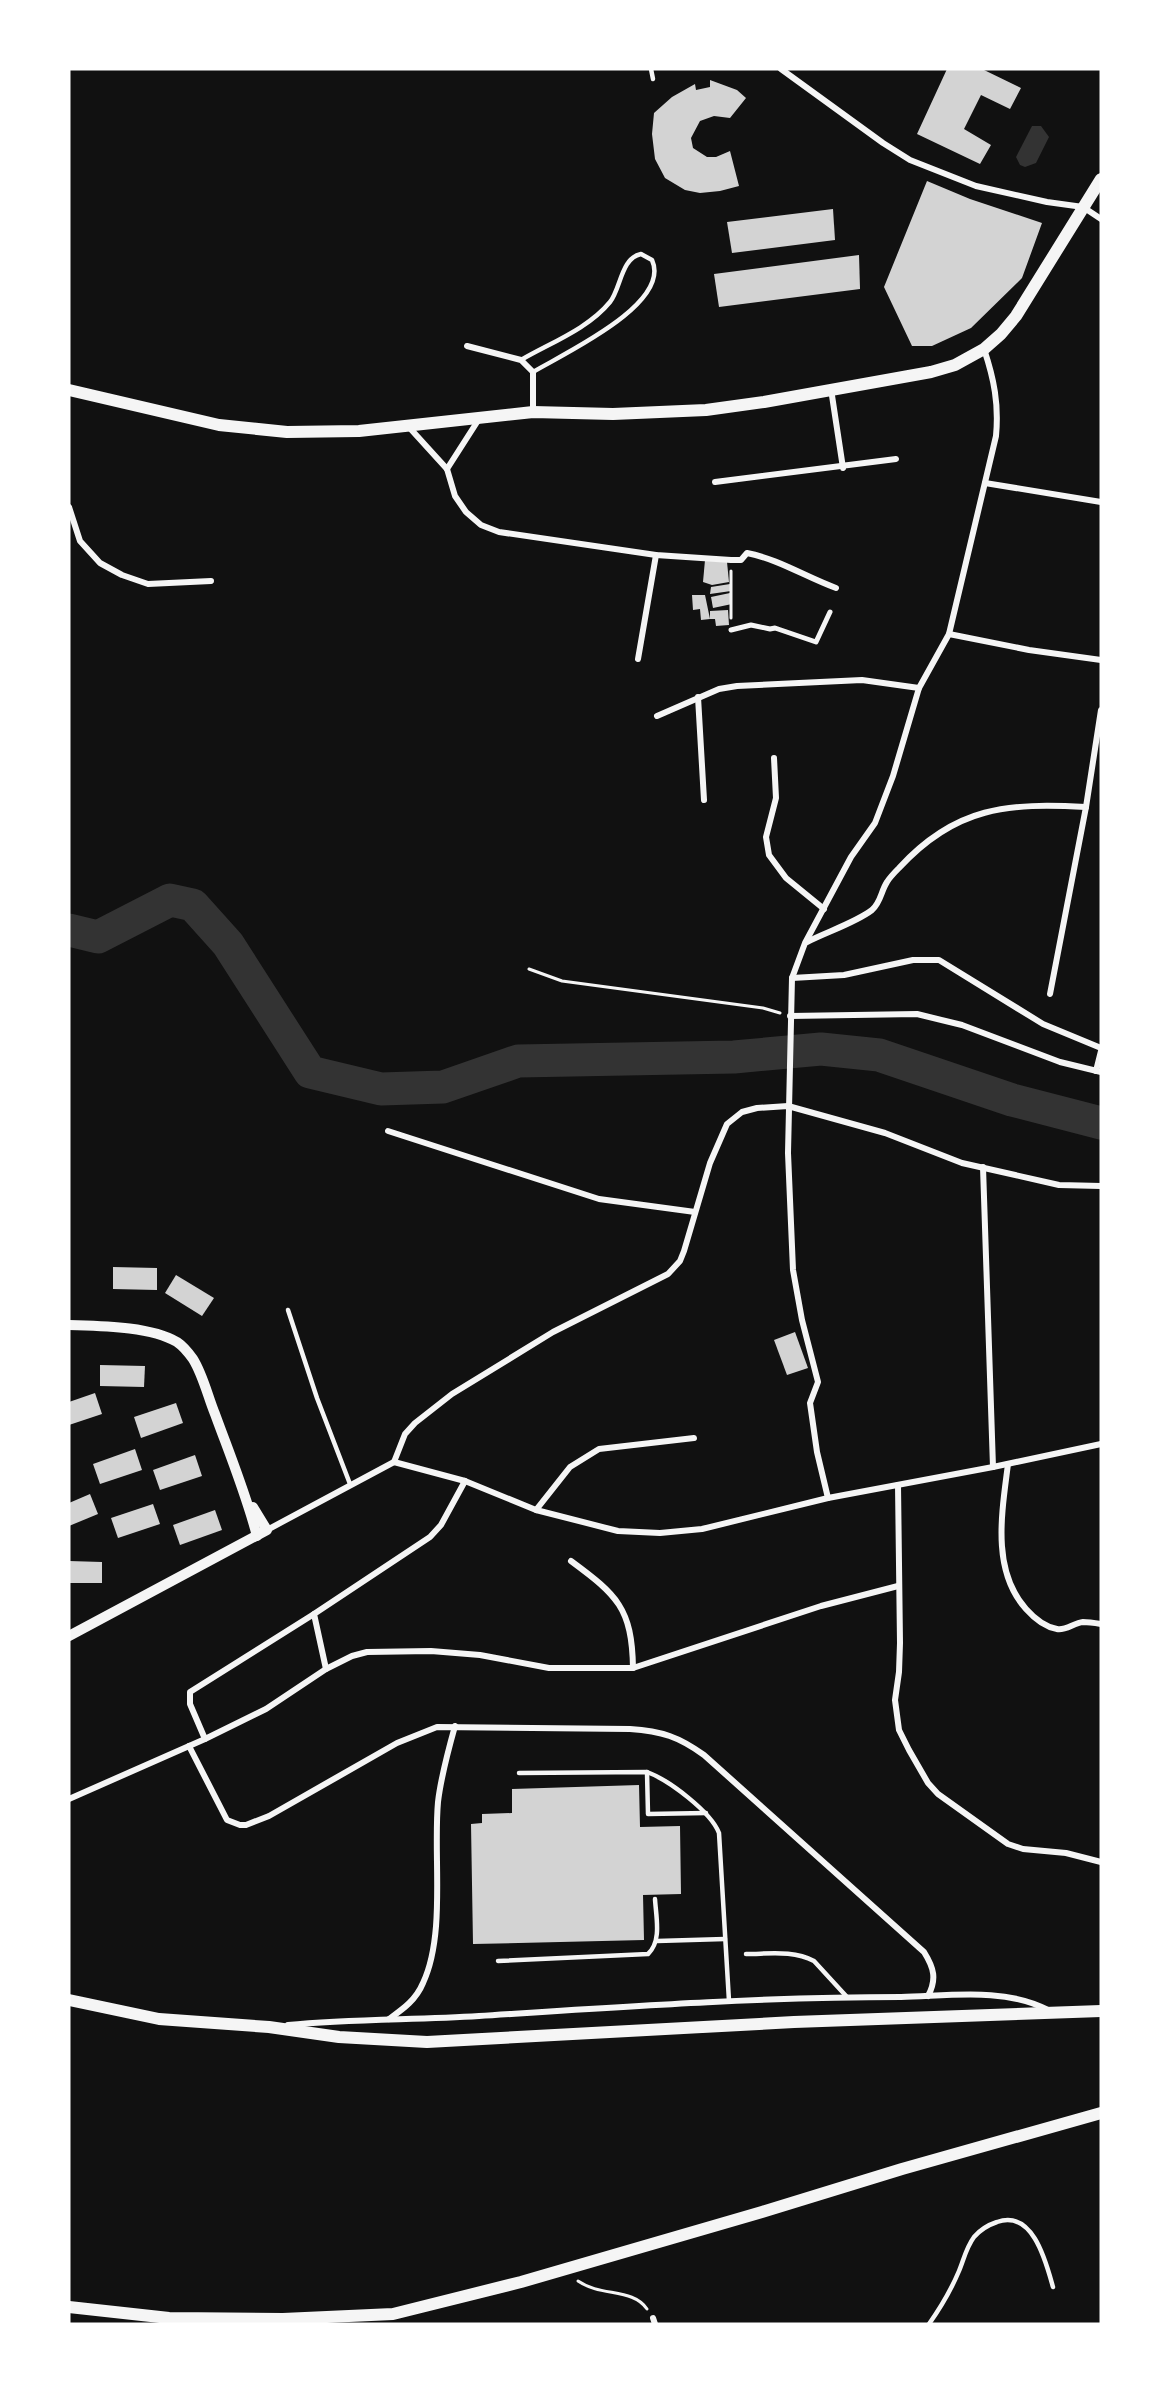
<svg xmlns="http://www.w3.org/2000/svg" width="1170" height="2393" font-family="'Sofia Sans Condensed',sans-serif">
	<style>
		.water { fill: #333 }
		.lines { fill: none; stroke-linecap: round; stroke-linejoin: round }
		.river { stroke: #333; stroke-width: 33 }
		.building { fill: #d3d3d3 }
		.path { stroke: #f5f5f5; stroke-width: 3 }
		.service { stroke: #f5f5f5; stroke-width: 4.5 }
		.pedestrian { stroke: #f5f5f5; stroke-width: 5 }
		.minor { stroke: #f5f5f5; stroke-width: 6 }
		.tertiary { stroke: #f5f5f5; stroke-width: 10 }
		.secondary { stroke: #f5f5f5; stroke-width: 12 }
	</style>
	<rect width="100%" height="100%" fill="#111"/>
	<path class="water" d="M1032,126H1041L1049,137L1036,163L1025,167L1020,165L1016,157Z"/>
	<g class="lines">
		<path class="river" d="M69,930L98,937L170,900L193,905L228,944L310,1072L381,1089L443,1087L518,1061L734,1057L821,1049L879,1055L1012,1100L1101,1123"/>
	</g>
	<g class="building">
		<path d="M947,69H982L1021,88L1010,109L981,95L964,129L991,145L980,164L917,134Z"/>
		<path d="M710,80L737,90L746,98L730,118L714,116L700,121L691,138L693,148L707,157H716L730,151L739,186L720,191L700,193L685,190L665,178L655,159L652,134L654,113L672,97L695,84L696,90L710,87Z"/>
		<path d="M927,181L970,199L1042,223L1022,278L971,328L932,346H912L884,287Z"/>
		<path d="M833,209L835,240L732,253L727,222Z"/>
		<path d="M859,255L860,289L719,307L714,274Z"/>
		<path d="M705,560L727,562L729,582L712,585L703,582Z"/>
		<path d="M730,584L731,591L710,594L711,587Z"/>
		<path d="M730,593L732,604L713,608L711,597Z"/>
		<path d="M692,595H705L710,619L701,620L700,609L693,610Z"/>
		<path d="M728,610L729,625L716,626L715,619H710V611Z"/>
		<path d="M113,1267L157,1268V1290L113,1289Z"/>
		<path d="M176,1275L214,1298L202,1316L165,1293Z"/>
		<path d="M795,1332L808,1368L787,1375L774,1340Z"/>
		<path d="M100,1365L145,1366L144,1387L100,1386Z"/>
		<path d="M95,1393L102,1414L69,1425V1402Z"/>
		<path d="M176,1403L183,1423L141,1438L134,1417Z"/>
		<path d="M135,1449L142,1470L100,1484L93,1464Z"/>
		<path d="M195,1455L202,1476L160,1490L153,1470Z"/>
		<path d="M90,1494L98,1514L69,1526V1503Z"/>
		<path d="M153,1504L160,1524L118,1538L111,1518Z"/>
		<path d="M215,1510L222,1530L180,1545L173,1525Z"/>
		<path d="M69,1561L102,1562V1583H69Z"/>
		<path d="M639,1785L640,1827L680,1826L681,1894L643,1895L644,1940L473,1944L471,1824L482,1823V1814L512,1813V1789Z"/>
	</g>
	<g class="lines">
		<g class="path">
			<path d="M731,571V618"/>
			<path d="M529,969L562,981L763,1008L780,1013"/>
			<path d="M578,2281C601,2297 633,2288 647,2309"/>
		</g>
		<g class="service">
			<path d="M651,69L653,79"/>
			<path d="M521,360C550,343 588,329 610,302C621,288 621,258 641,254L652,260C672,304 563,354 533,372"/>
			<path d="M288,1310L317,1398L350,1484"/>
			<path d="M647,1772L648,1814L706,1813"/>
			<path d="M519,1773L647,1772C669,1780 711,1812 719,1833L729,2001"/>
			<path d="M657,1941L725,1939"/>
			<path d="M746,1954C769,1954 793,1950 814,1961L847,1997"/>
			<path d="M498,1961L648,1954C662,1941 656,1917 655,1899"/>
			<path d="M929,2324C941,2307 951,2290 959,2271C964,2259 966,2248 974,2237C980,2230 988,2225 997,2222C1033,2209 1046,2262 1053,2287"/>
		</g>
		<path class="pedestrian" d="M731,630L751,625L770,629L775,628L816,642L830,612"/>
		<g class="minor">
			<path d="M781,69L883,143L910,160L976,186L1047,202L1083,207L1101,219"/>
			<path d="M467,346L521,360L533,372V412"/>
			<path d="M831,389L843,468"/>
			<path d="M407,425L447,469L455,496L466,512L481,525L499,532L656,555L731,560H741L747,553C778,559 806,577 836,588"/>
			<path d="M447,469L479,419"/>
			<path d="M715,482L896,459"/>
			<path d="M985,483L1101,502"/>
			<path d="M69,507L80,541L100,563L122,575L148,584L211,581"/>
			<path d="M949,634L1029,650L1101,660"/>
			<path d="M638,659L656,555"/>
			<path d="M698,697L704,800"/>
			<path d="M657,716L719,689L737,686L862,680L919,688"/>
			<path d="M774,758L776,798L766,837L769,855L786,878L824,909"/>
			<path d="M807,942C826,932 855,923 872,910C881,902 881,891 887,882C890,877 895,872 899,868C956,806 1008,803 1086,807"/>
			<path d="M792,978L844,975L913,960H939L1043,1024L1101,1048"/>
			<path d="M1050,994L1086,807L1101,710"/>
			<path d="M790,1016L917,1014L962,1025L1060,1062L1101,1072"/>
			<path d="M1096,1071L1101,1051"/>
			<path d="M388,1131L599,1199L695,1212"/>
			<path d="M983,1167L993,1467"/>
			<path d="M394,1462L405,1434L415,1423L452,1394L553,1332L668,1274L680,1261L684,1251L710,1163L727,1124L742,1112L757,1108L788,1106L885,1133L962,1163L1059,1185L1101,1186"/>
			<path d="M1008,1464C1002,1512 991,1570 1026,1609C1034,1618 1045,1627 1057,1629C1065,1631 1074,1623 1083,1622C1089,1622 1095,1623 1101,1624"/>
			<path d="M898,1485L900,1643L899,1672L895,1700L899,1730L909,1750L928,1783L938,1794L1008,1844L1023,1849L1066,1853L1101,1862"/>
			<path d="M828,1498L817,1452L810,1403L818,1382L802,1320L793,1270L788,1153L792,978L805,943L851,857L875,823L893,776L919,688L949,634L996,436C999,404 994,379 984,349"/>
			<path d="M536,1510L570,1467L599,1449L694,1438"/>
			<path d="M267,1530L394,1462L465,1481L536,1510L618,1531L660,1533L702,1529L828,1498L993,1467L1101,1444"/>
			<path d="M571,1561C617,1595 632,1608 633,1668"/>
			<path d="M326,1669L314,1614L430,1537L441,1525L465,1481"/>
			<path d="M205,1739L190,1704V1692L314,1614"/>
			<path d="M189,1746L227,1820L240,1825H246L269,1816L397,1743L437,1727L630,1729C662,1731 679,1737 704,1755L924,1952C934,1968 937,1979 928,1996"/>
			<path d="M69,1799L205,1739L266,1709L326,1669L352,1656L367,1652L431,1651L480,1655L549,1668H633L821,1606L898,1586"/>
			<path d="M389,2019C403,2009 416,2000 423,1983C446,1934 433,1856 438,1802C441,1776 448,1751 455,1726"/>
			<path d="M288,2025C351,2019 415,2020 479,2016C619,2007 760,1997 901,1997C949,1996 1004,1987 1048,2010"/>
			<path d="M653,2318L655,2324"/>
		</g>
		<g class="tertiary">
			<path d="M69,1325C100,1326 150,1326 177,1342C183,1346 188,1352 193,1359C203,1375 208,1397 215,1414C230,1455 246,1494 257,1536"/>
			<path d="M69,1636L267,1530L253,1507"/>
		</g>
		<g class="secondary">
			<path d="M69,390L219,425L287,432L359,431L533,412L613,414L706,410L764,402L931,372L955,365L984,349L1001,334L1016,316L1101,179"/>
			<path d="M69,2000L159,2019L269,2027L339,2037L427,2042L794,2022L1101,2011"/>
			<path d="M69,2307L169,2318L283,2319L393,2314L521,2282L762,2212L902,2169L1101,2113"/>
		</g>
	</g>
	<rect width="1170" height="2393" fill="none" stroke="#ffffff" stroke-width="141"/>
</svg>
